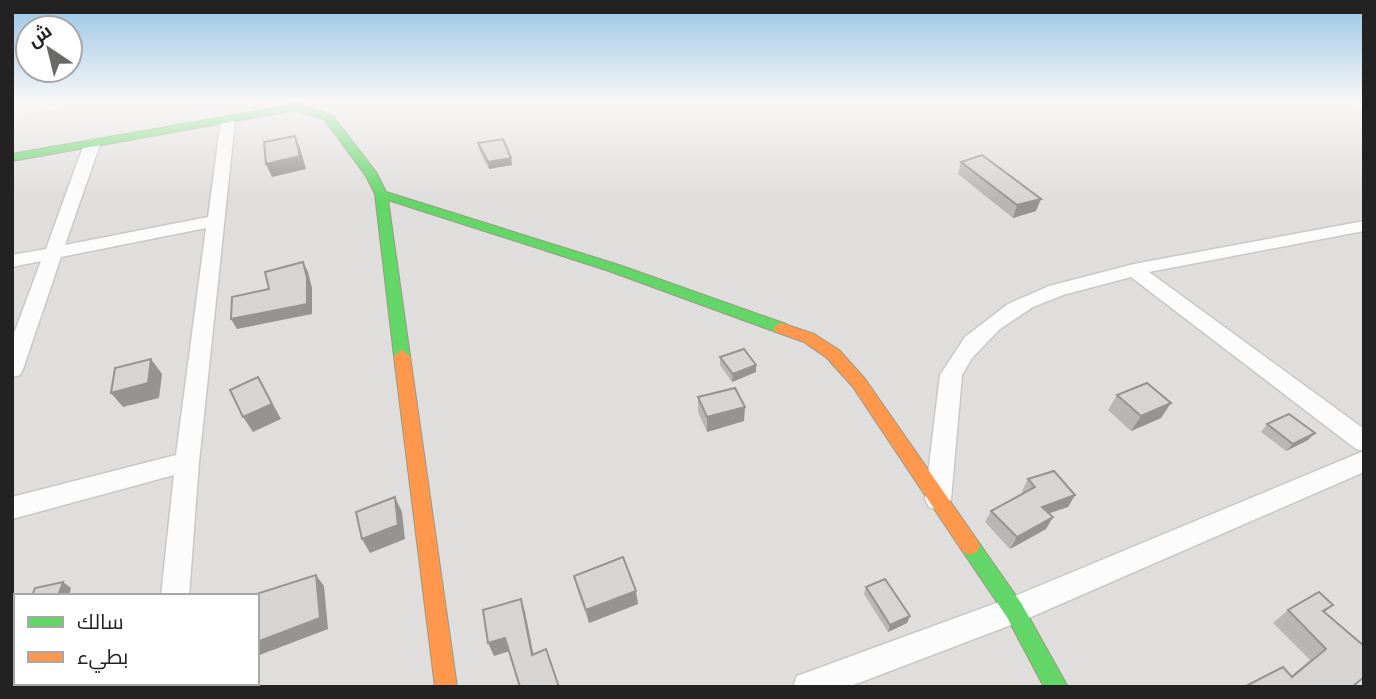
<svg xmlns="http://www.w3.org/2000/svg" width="1376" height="699" font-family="Commissioner,Cairo,sans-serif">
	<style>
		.residential { fill: #dfdedc; fill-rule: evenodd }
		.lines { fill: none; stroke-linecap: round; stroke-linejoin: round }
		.street-casing { stroke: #c9c8c7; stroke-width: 3 }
		.fast-casing { stroke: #999a82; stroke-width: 2 }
		.slow-casing { stroke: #999a82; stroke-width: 2 }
		.street { fill: #fdfcfc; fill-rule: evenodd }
		.fast { fill: #63d668; fill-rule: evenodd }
		.slow { fill: #ff974d; fill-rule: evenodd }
		.wall { fill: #b9b6b5 }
		.shaded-wall { fill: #969493 }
		.building { fill: #d7d4d2; stroke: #969493; stroke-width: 2 }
	</style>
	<rect width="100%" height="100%" fill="#f0eeeb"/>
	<path class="residential" d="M105,101H1353L1364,105V687H12V117ZM16,596H257V683H16Z"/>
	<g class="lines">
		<g class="street-casing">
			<g id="street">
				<path d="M1338,101L1364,102V110L1340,104Z"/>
				<path d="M228,116L235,120L199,462L189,596H161L174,475L12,519V497L176,455L206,228L61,257L23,369L20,375L12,377V339L41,261L12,267V255L46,249L84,144L92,139L100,144L65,245L208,217L221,120Z"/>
				<path d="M1364,221V231L1149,272L1364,429V451L1356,449L1131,277L1063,295L1033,307L1000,329L972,358L962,375L951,499L947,507L938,510L929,507L925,499L940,375L965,337L1008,304L1049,286L1134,264Z"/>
				<path d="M1364,451V472L1024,620L848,687H793L797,676L808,672L1010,598Z"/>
				<path d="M31,683H71L70,687H30Z"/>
				<path d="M153,683H183L182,687H152Z"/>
			</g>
		</g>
		<g class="fast-casing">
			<g id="fast">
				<path d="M297,104L332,115L376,172L386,192L619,265L786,324L789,328L786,332H776L609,271L388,200L410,356L402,362L394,356L375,194L366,176L324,119L296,110L12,161V154Z"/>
				<path d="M970,537L977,540L1021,603L1068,687H1044L1007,617L963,552L960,546L963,540Z"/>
			</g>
		</g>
		<g class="slow-casing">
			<g id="slow">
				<path d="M781,323L814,334L839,350L865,379L977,540L980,546L977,552L970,555L963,552L853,387L827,358L804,342L776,332L773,328Z"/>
				<path d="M402,350L410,356L457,687H435L394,356Z"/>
			</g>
		</g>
		<use href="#street" class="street"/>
		<use href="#fast" class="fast"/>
		<use href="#slow" class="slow"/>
	</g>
	<g class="wall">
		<path d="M478,143L511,158L512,165L489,169L479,150Z"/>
		<path d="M961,162L1036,211L1013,218L958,174Z"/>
		<path d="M720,357L756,372L732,382L720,365Z"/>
		<path d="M1117,395L1161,418L1131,431L1108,410Z"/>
		<path d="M698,397L744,421L707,432L698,412Z"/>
		<path d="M1267,424L1315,433L1308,440L1286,451L1261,432Z"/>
		<path d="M1028,479L1075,495L1068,507L1049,513L1053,517L1046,529L1010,549L985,522L991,511L1023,493L1022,491Z"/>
		<path d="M574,576L638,604L589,623L577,589Z"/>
		<path d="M866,587L907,623L888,632L864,594Z"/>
		<path d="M1333,605L1325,612L1352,687H1244L1283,667L1291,676L1310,660L1273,623L1288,610Z"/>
	</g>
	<g class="shaded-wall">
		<path d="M295,136L300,148L306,169L272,177L266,164Z"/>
		<path d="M511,158L512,165L489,169L488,162Z"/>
		<path d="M1041,199L1036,211L1013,218L1017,205Z"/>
		<path d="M303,262L308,272L312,288V314L237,329L231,319Z"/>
		<path d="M151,359L162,374L159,398L123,407L111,393Z"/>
		<path d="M756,365V372L732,382L733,374Z"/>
		<path d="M258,377L281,419L253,432L243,417Z"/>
		<path d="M1171,403L1161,418L1131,431L1141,416Z"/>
		<path d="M745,407L744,421L707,432V417Z"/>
		<path d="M1315,433L1308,440L1286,451L1293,444Z"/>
		<path d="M1075,495L1068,507L1035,518L1042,507Z"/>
		<path d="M395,497L402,512L405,539L370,553L362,539Z"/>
		<path d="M1053,517L1046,529L1010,549L1017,537Z"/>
		<path d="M316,575L324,586L328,629L257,656V642Z"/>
		<path d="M63,582L71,588L69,596H58Z"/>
		<path d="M636,591L638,604L589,623L586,610Z"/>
		<path d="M521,599L525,612L536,667L532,655Z"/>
		<path d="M910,616L907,623L888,632L890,625Z"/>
		<path d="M505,638L510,651L494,656L488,643Z"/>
		<rect x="230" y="683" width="7" height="4"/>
	</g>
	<g class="building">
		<path d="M295,136L300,156L266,164L264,142Z"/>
		<path d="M503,139L511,158L488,162L478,143Z"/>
		<path d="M982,155L1041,199L1017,205L961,162Z"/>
		<path d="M303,262L307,278V304L231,319L232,297L269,289L265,272Z"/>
		<path d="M744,349L756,365L733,374L720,357Z"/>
		<path d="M151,359L148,383L111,393L115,368Z"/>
		<path d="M258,377L272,404L243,417L230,390Z"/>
		<path d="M1147,383L1171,403L1141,416L1117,395Z"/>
		<path d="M735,388L745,407L707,417L698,397Z"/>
		<path d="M1289,414L1315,433L1293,444L1267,424Z"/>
		<path d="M1054,471L1075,495L1042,507L1053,517L1017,537L991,511L1035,487L1028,479Z"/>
		<path d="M395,497L398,525L362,539L356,512Z"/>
		<path d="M623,557L636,591L586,610L574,576Z"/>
		<path d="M316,575L320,618L257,642V596H250Z"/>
		<path d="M885,579L910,616L890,625L866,587Z"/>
		<path d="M63,582L58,596H32L35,588Z"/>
		<path d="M1319,592L1333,605L1323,611L1364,646V677L1352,687H1247L1246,686L1283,667L1292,677L1326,649L1288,610Z"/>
		<path d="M521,599L532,655L546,649L559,687H520L505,638L488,643L483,610Z"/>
		<path d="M207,683H230V687H206Z"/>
	</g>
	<linearGradient id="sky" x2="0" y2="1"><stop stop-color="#97c4e6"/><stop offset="0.51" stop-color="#f8f7f6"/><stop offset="1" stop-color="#f8f7f6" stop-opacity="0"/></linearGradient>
	<rect width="1376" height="199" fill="url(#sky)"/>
	<rect width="1376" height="699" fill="none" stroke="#222222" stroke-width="28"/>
	<rect x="14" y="594" width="245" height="91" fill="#ffffff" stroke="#a7a7a7" stroke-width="2"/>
	<rect x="28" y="617" width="35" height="10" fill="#63d668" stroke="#a7a7a7" stroke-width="2"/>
	<text x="77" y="629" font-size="21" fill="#222222">سالك</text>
	<rect x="28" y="652" width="35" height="10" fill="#ff974d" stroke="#a7a7a7" stroke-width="2"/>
	<text x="77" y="664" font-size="21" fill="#222222">بطيء</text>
	<g transform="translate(49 49) rotate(325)"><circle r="33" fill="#ffffff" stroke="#a7a7a7" stroke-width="2"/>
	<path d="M0-5L12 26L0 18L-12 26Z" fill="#6a6968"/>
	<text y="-10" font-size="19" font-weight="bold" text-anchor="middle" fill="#222222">ش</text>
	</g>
</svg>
